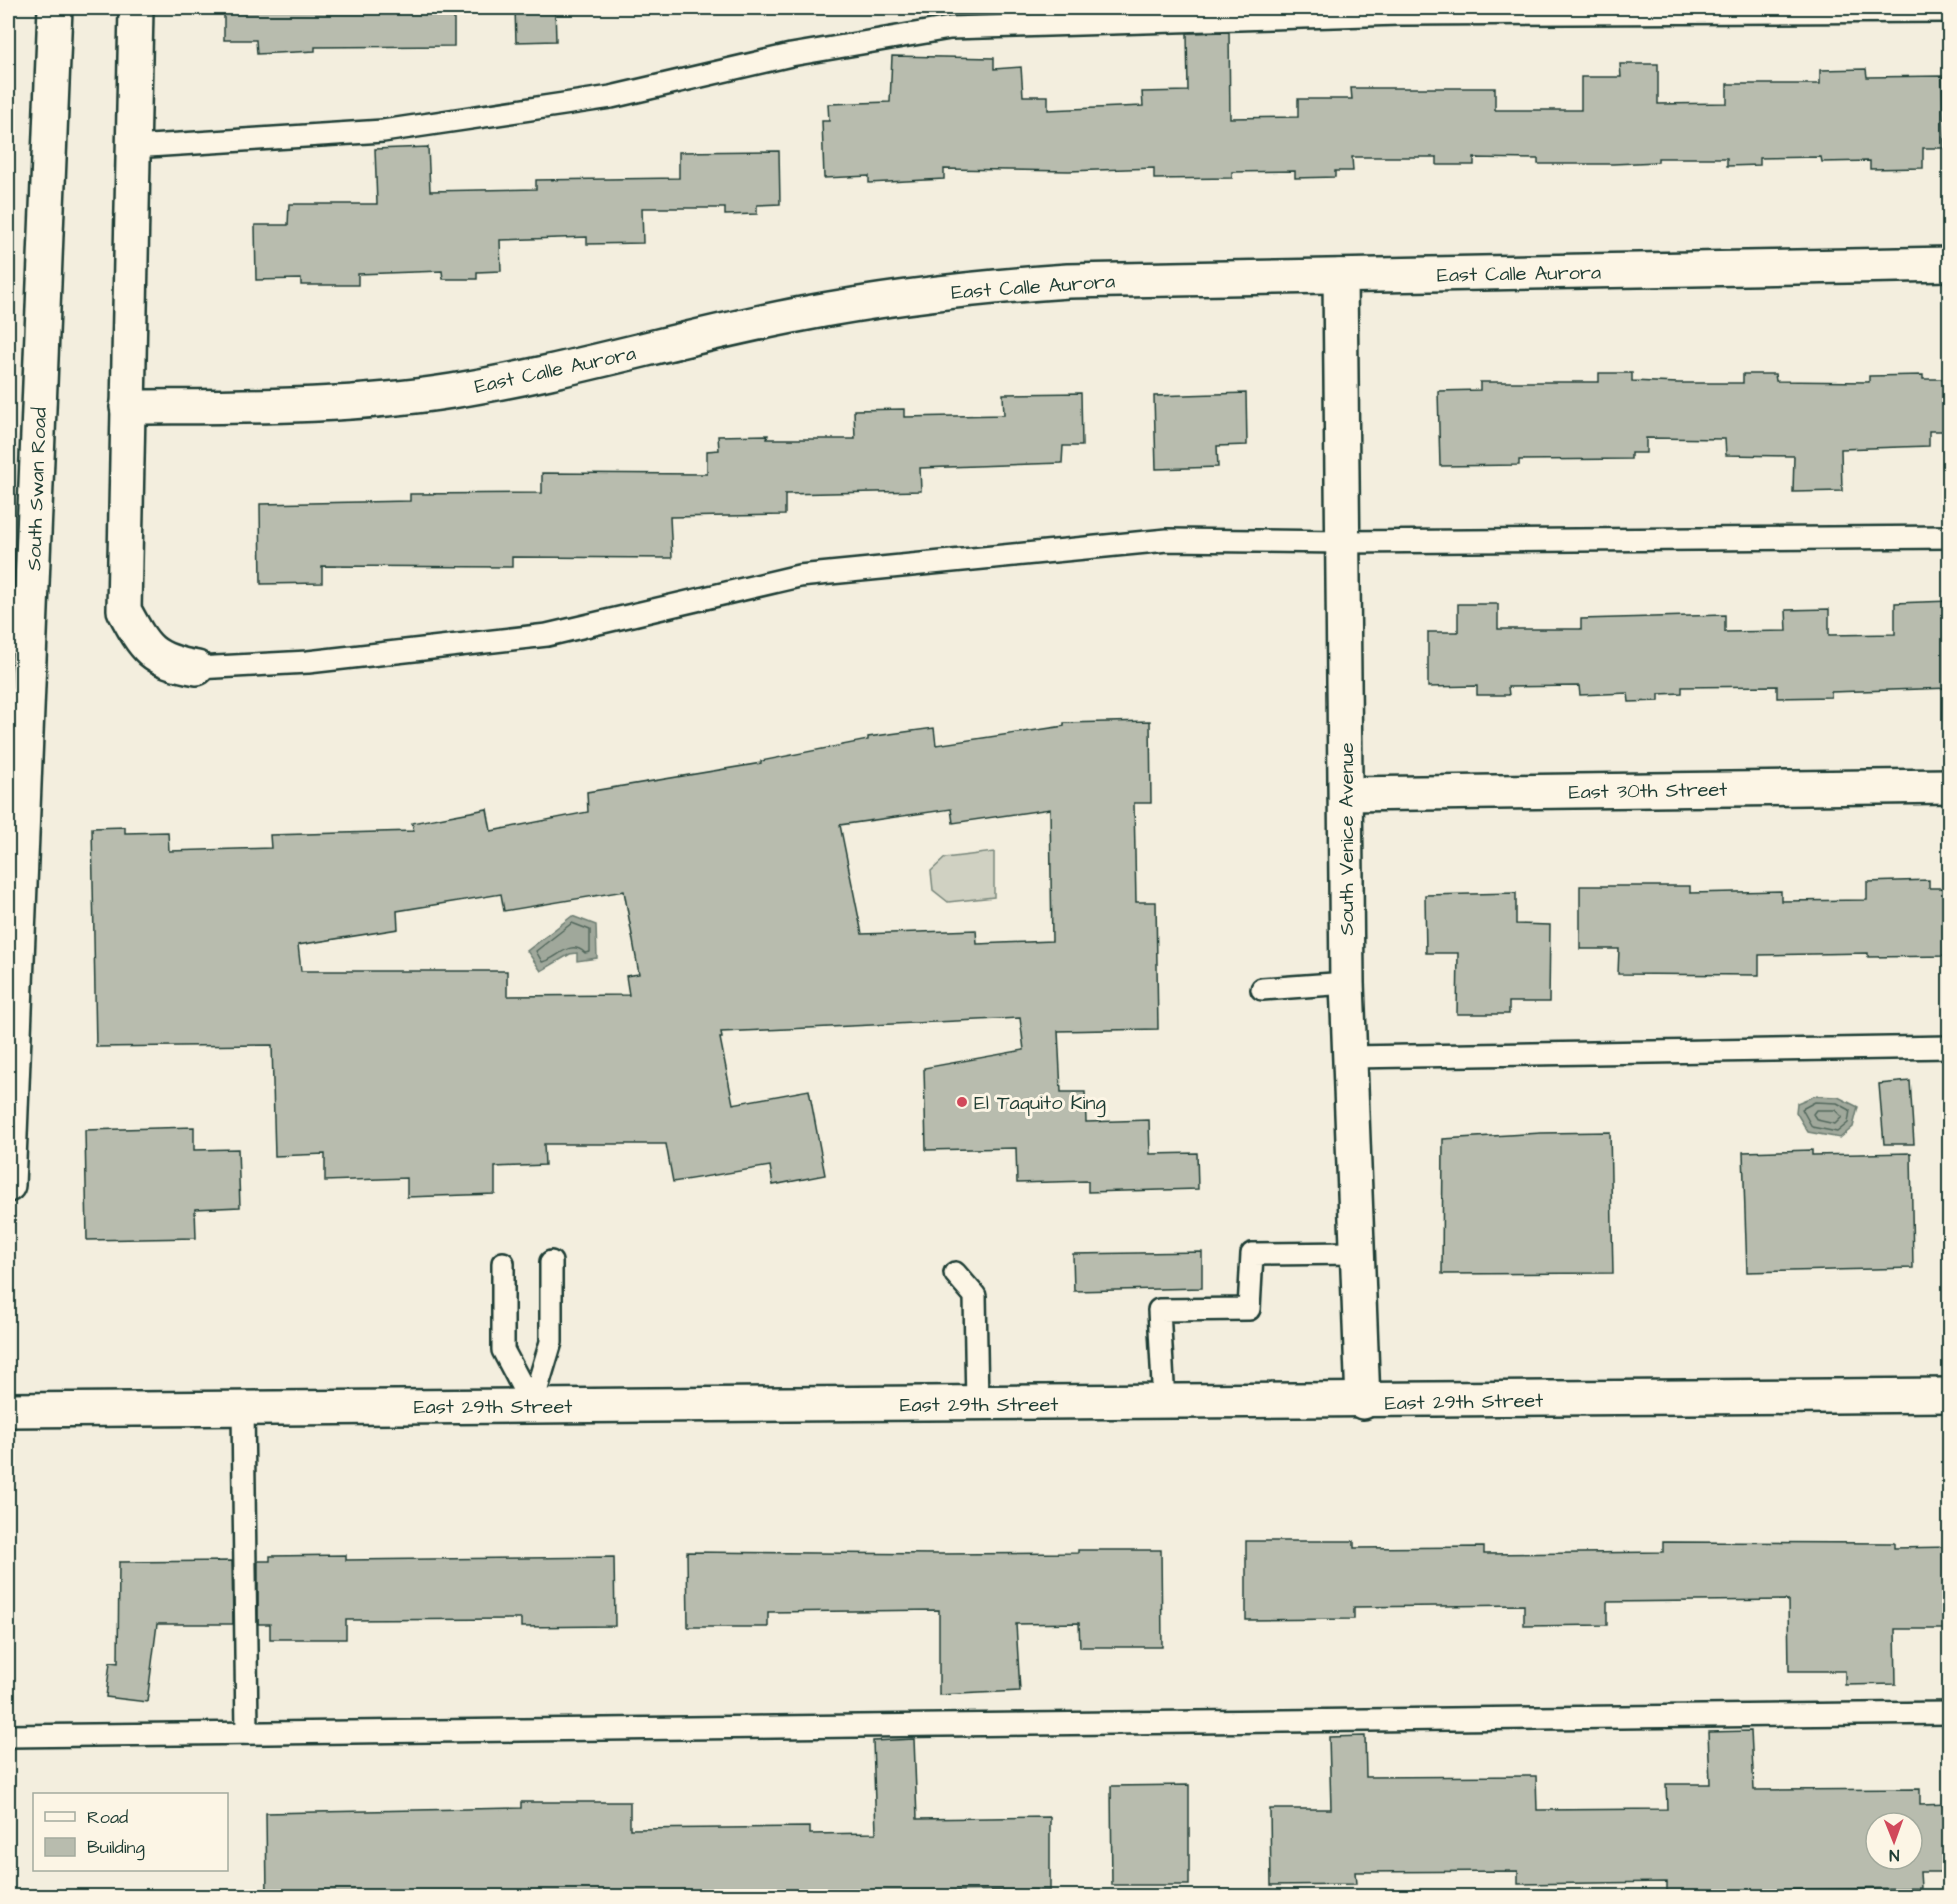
<svg xmlns="http://www.w3.org/2000/svg" width="1957" height="1904" font-family="'Architects Daughter',sans-serif">
	<style>
		.green { fill: #d0d1c2; stroke: #78877b; stroke-width: 1.5 }
		.water { fill: #a0a89b; stroke: #6c7d72; stroke-width: 1.5 }
		.lines { fill: none; stroke-linecap: round; stroke-linejoin: round }
		.shore { stroke: #53685d; stroke-width: 1.5 }
		.building { fill: #b8bcae; stroke: #1f3d34; stroke-width: 1.5; fill-rule: evenodd }
		.lane-casing { stroke: #1f3d34; stroke-width: 26 }
		.street-casing { stroke: #1f3d34; stroke-width: 38 }
		.secondary-casing { stroke: #1f3d34; stroke-width: 38 }
		.primary-casing { stroke: #1f3d34; stroke-width: 38 }
		.lane { stroke: #fcf5e5; stroke-width: 21 }
		.street { stroke: #fcf5e5; stroke-width: 33 }
		.secondary { stroke: #fcf5e5; stroke-width: 33 }
		.primary { stroke: #fcf5e5; stroke-width: 33 }
		.poi-dot { fill: #d1495b; stroke: #fcf5e5; stroke-width: 2 }
		.labels { text-anchor: middle; stroke-width: 6; stroke-linejoin: round; paint-order: stroke }
		.street-label { font-size: 20px; fill: #1f3d34; stroke: #fcf5e5 }
		.poi-label { font-size: 20px; fill: #1f3d34; stroke: #fcf5e5; text-anchor: start }
	</style>
	<rect width="100%" height="100%" fill="#f3eede"/>
	<filter id="ink" filterUnits="userSpaceOnUse"><feTurbulence type="fractalNoise" baseFrequency=".0167" numOctaves="2"/><feDisplacementMap in="SourceGraphic" scale="12" xChannelSelector="R" yChannelSelector="G"/><feConvolveMatrix kernelMatrix="1 2 1 2 8 2 1 2 1" color-interpolation-filters="sRGB"/></filter>
	<g filter="url(#ink)">
		<path class="green" d="M994,852V897L948,902L933,890L931,871L945,858Z"/>
		<g class="water">
			<path d="M572,916L596,925L597,958L577,961V953L570,954L541,971L527,951Z"/>
			<path d="M1814,1096L1838,1097L1858,1107L1853,1127L1840,1138L1808,1132L1796,1112L1797,1103Z"/>
		</g>
		<g class="lines">
			<g class="shore">
				<path d="M572,923L590,930V952L585,953C569,938 557,960 542,962L536,951Z"/>
				<path d="M1815,1102L1837,1103L1850,1110L1848,1123L1837,1132L1812,1127L1802,1109Z"/>
				<path d="M1816,1110H1835L1842,1117L1835,1124L1817,1120L1813,1114Z"/>
			</g>
		</g>
		<g class="building">
			<path d="M224,8H454V46L315,47V51L257,54L256,40H224Z"/>
			<path d="M515,8H555L556,41L516,42Z"/>
			<path d="M1229,32L1230,118L1298,117V99H1352L1351,88H1495V110H1581V77H1621L1620,64H1658V104L1727,103V84H1820V70L1866,69L1867,77L1942,76L1944,148H1923V168L1870,169V161L1822,162L1821,157L1760,158V165L1727,166V158H1658V162L1613,164H1538V159L1474,158V165H1437V157H1352L1353,171H1335V177L1295,178V171L1232,172V178L1154,179V168L1069,171L944,169V179L869,183V176L824,178L822,121H829L828,104L890,102L892,56L994,58V69L1021,67L1023,96H1048V110L1143,106L1142,92L1188,91L1187,33Z"/>
			<path d="M428,147L430,191L536,189V180L679,178V152L779,151L780,204L757,205V214L725,215V208H642L643,243L587,244V237L500,240L501,271L477,272V279H443L442,271L358,274V285H301V279L256,280L255,225H288L289,204H377L375,149Z"/>
			<path d="M1599,373H1632V381L1678,383H1743V374H1775L1776,381L1869,382V376L1923,375V379H1950V431H1929V446L1841,449L1842,491L1793,492L1794,456L1726,455L1725,439L1646,438V453H1631V459L1519,460V465L1440,466L1438,391L1480,390V382H1599Z"/>
			<path d="M1081,393L1082,446H1063L1062,463L920,468L921,491L785,494V515L670,517L672,558L512,557V567L322,566V583L261,584L260,504L410,501V494L542,493V473L707,474V451L719,450L718,436L768,435L767,439H855L854,410L904,409V417L1004,415L1003,394Z"/>
			<path d="M1246,393L1247,445L1217,446L1218,467L1156,469L1154,396Z"/>
			<path d="M1950,601V688L1831,692V697L1777,698V686L1682,687V693L1659,694V701L1629,702L1628,693L1580,695L1579,686L1508,687L1509,695H1477V686L1428,687V632H1458V604H1498V629H1581V619L1725,615V632L1787,631L1786,610L1829,609V635L1895,634V603Z"/>
			<path d="M1150,721L1151,803H1134L1136,902H1156L1158,1029L1058,1031L1061,1092H1085L1086,1122L1149,1120L1150,1154L1197,1153L1198,1189L1088,1192V1181L1017,1183L1016,1148L926,1150L924,1068L1024,1050L1020,1018L721,1032L722,1038H720L733,1104L809,1090L825,1175L773,1185L770,1166L673,1182L666,1144H544L545,1165L495,1167V1194L407,1197V1178L325,1181V1154L275,1156L272,1045L96,1047L92,828L125,827V833L168,832L169,851L271,848L270,835L414,831L412,823L487,809L491,831L588,812L587,792L761,763V761L868,740V737L934,728L936,745L1064,726V723ZM951,809L953,823L1050,809L1052,941L977,944L976,930L862,934L840,825ZM624,891L639,974L626,976L629,995L507,996V971H301L298,945L398,929L397,911L501,894L504,911Z"/>
			<path d="M1929,880V888H1950V956L1868,957V953L1759,955V975L1618,974L1619,949H1580V886H1690V893L1781,891V901L1867,900V882Z"/>
			<path d="M1516,893V924L1550,925L1549,1002H1509V1014H1457L1458,953H1426L1425,895Z"/>
			<path d="M1910,1081L1914,1144H1884L1879,1084Z"/>
			<path d="M194,1127V1150L238,1149L240,1207L195,1209L196,1238L87,1240L85,1130Z"/>
			<path d="M1610,1132L1613,1273L1442,1274L1443,1139L1541,1133Z"/>
			<path d="M1812,1150V1155L1911,1153L1913,1268L1747,1272L1743,1152Z"/>
			<path d="M1202,1252V1288L1074,1291L1073,1254Z"/>
			<path d="M1246,1541H1354V1548L1484,1547V1554L1663,1552V1542L1894,1543V1548L1950,1547V1629H1895L1896,1684L1845,1685V1671H1789L1788,1600L1607,1602V1625L1524,1626V1605L1354,1607V1619L1246,1620Z"/>
			<path d="M1078,1550H1161L1162,1647H1080L1079,1623L1016,1624L1020,1691L939,1695V1610L768,1612V1627H688L687,1552L938,1554L1078,1553Z"/>
			<path d="M346,1555V1560L614,1557L615,1626L521,1627V1619L346,1620V1639H270V1624H258V1561H270V1556Z"/>
			<path d="M232,1561L233,1624H157L147,1702L106,1697L110,1662L118,1663L119,1562Z"/>
			<path d="M1751,1731L1754,1790L1920,1789V1805L1950,1804V1872H1920L1921,1888L1755,1890V1894H1667V1882L1518,1884V1871L1355,1872L1356,1884L1271,1885L1270,1809H1331L1329,1737L1365,1736L1366,1777L1536,1776L1537,1810L1667,1809L1666,1784H1710L1708,1732ZM1876,1823H1912V1859H1876Z"/>
			<path d="M914,1739L917,1819L1050,1817V1890L906,1891V1896H267L266,1813L521,1808V1802H630V1829L810,1827V1834L876,1833L873,1741Z"/>
			<path d="M1189,1785V1885H1112L1111,1786Z"/>
		</g>
		<g class="lines">
			<g class="lane-casing">
				<g id="lane">
					<path d="M133,147L383,131L611,97L791,55L950,28L1399,14L1950,11"/>
					<path d="M197,668L308,662L547,635L799,576L1167,540L1343,542L1950,537"/>
					<path d="M1262,989L1347,983"/>
					<path d="M1350,1057L1950,1047"/>
					<path d="M503,1263V1350L532,1405"/>
					<path d="M955,1273L975,1296L977,1404"/>
					<path d="M1164,1403L1159,1310L1249,1309L1252,1254L1357,1253"/>
					<path d="M532,1405L551,1342V1262"/>
					<path d="M243,1408L247,1733"/>
					<path d="M8,1736L1950,1713"/>
				</g>
			</g>
			<g class="street-casing">
				<g id="street">
					<path d="M136,8L124,610C145,649 151,660 197,668"/>
					<path d="M1340,276L1347,983L1363,1402"/>
					<path d="M127,407C235,406 345,408 452,391C570,372 685,336 802,314C890,297 979,287 1068,281L1950,264"/>
					<path d="M1347,794L1950,786"/>
				</g>
			</g>
			<g class="secondary-casing">
				<path id="secondary" d="M8,1410L1950,1395"/>
			</g>
			<g class="primary-casing">
				<path id="primary" d="M8,1185L55,8"/>
			</g>
			<use href="#lane" class="lane"/>
			<use href="#street" class="street"/>
			<use href="#secondary" class="secondary"/>
			<use href="#primary" class="primary"/>
		</g>
	</g>
	<circle class="poi-dot" cx="962" cy="1102" r="6"/>
	<g class="labels">
		<g class="street-label">
			<text transform="translate(1519 273) rotate(-1)" y="7">East Calle Aurora</text>
			<text transform="translate(1033 286) rotate(-4)" y="7">East Calle Aurora</text>
			<text transform="translate(555 369) rotate(-12)" y="7">East Calle Aurora</text>
			<text transform="translate(36 489) rotate(-88)" y="7">South Swan Road</text>
			<text transform="translate(1648 790) rotate(-1)" y="7">East 30th Street</text>
			<text transform="translate(1346 839) rotate(-90)" y="7">South Venice Avenue</text>
			<text transform="translate(1464 1401) rotate(-1)" y="7">East 29th Street</text>
			<text x="979" y="1411">East 29th Street</text>
			<text x="493" y="1413">East 29th Street</text>
		</g>
		<g class="poi-label">
			<text x="974" y="1109">El Taquito King</text>
		</g>
	</g>
	<rect width="1957" height="1904" fill="none" stroke="#fcf5e5" stroke-width="30"/>
	<rect x="15" y="15" width="1927" height="1874" fill="none" stroke="#1f3d34" stroke-width="2" filter="url(#ink)"/>
	<rect x="33" y="1793" width="195" height="78" fill="#fcf5e5" stroke="#a4ab9e" stroke-width="1.5"/>
	<rect x="45" y="1812" width="30" height="9" fill="#fcf5e5" stroke="#a4ab9e" stroke-width="1.5"/>
	<text x="87" y="1823" font-size="18" fill="#1f3d34">Road</text>
	<rect x="45" y="1838" width="30" height="18" fill="#b8bcae" stroke="#a4ab9e" stroke-width="1.5"/>
	<text x="87" y="1853" font-size="18" fill="#1f3d34">Building</text>
	<g transform="translate(1894 1841) rotate(179)"><circle r="28" fill="#fcf5e5" stroke="#a4ab9e" stroke-width="1.5"/>
	<path d="M0-4.5L10 22L0 15L-10 22Z" fill="#d1495b"/>
	<text y="-9" font-size="16" font-weight="bold" text-anchor="middle" fill="#1f3d34">N</text>
	</g>
</svg>
